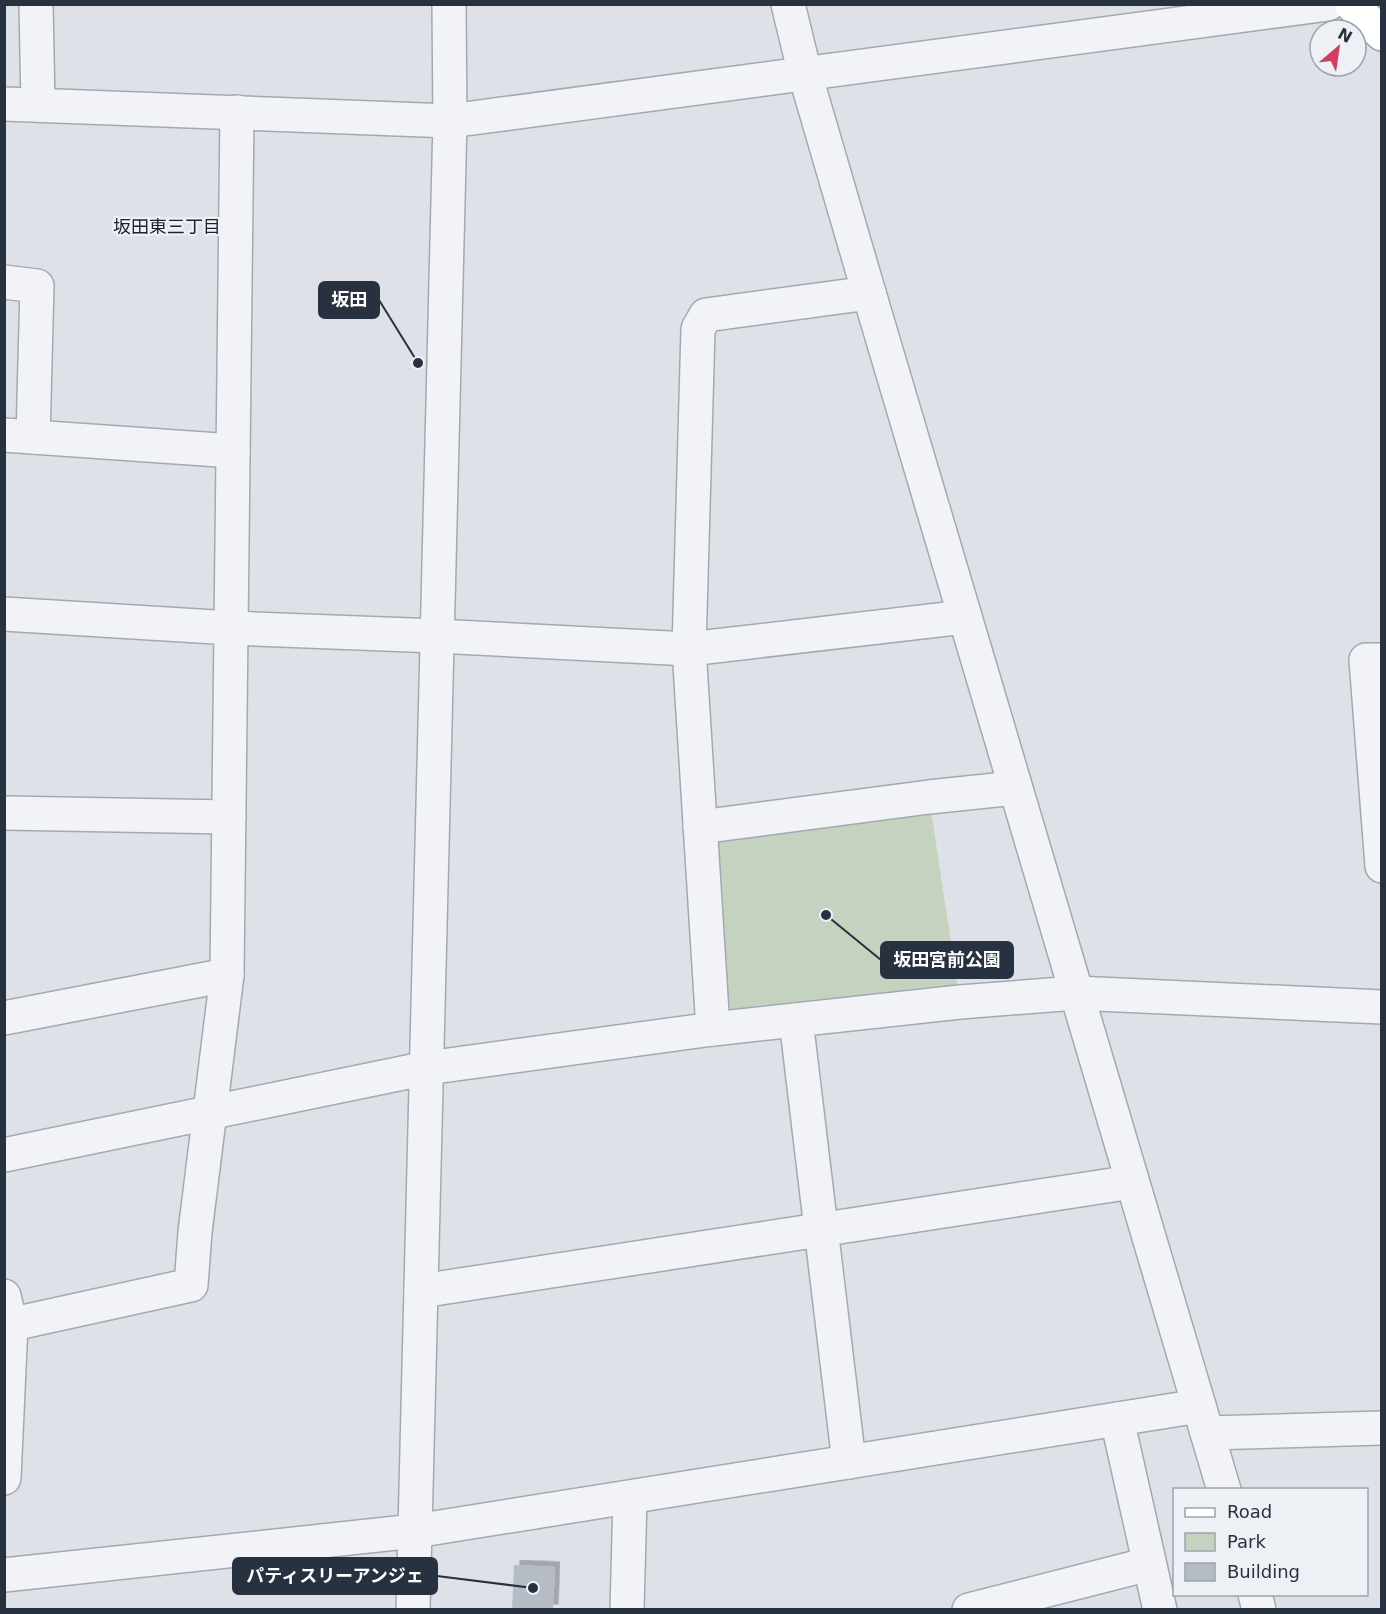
<svg xmlns="http://www.w3.org/2000/svg" width="1386" height="1614" font-family="'DejaVu Sans','Noto Sans JP',sans-serif">
	<style>
		.green { fill: #c5d2bf }
		.building { fill: #b5bcc5; filter: url(#shadow) }
		.lines { fill: none; stroke-linecap: round; stroke-linejoin: round }
		.minor-casing { stroke: #a3a9b2; stroke-width: 36 }
		.major-casing { stroke: #9da8b4; stroke-width: 36 }
		.minor { stroke: #f1f3f6; stroke-width: 33 }
		.major { stroke: #fff; stroke-width: 33 }
		.labels { text-anchor: middle; stroke-width: 4.5; stroke-linejoin: round; paint-order: stroke }
		.neighbourhood-label { font-size: 18px; fill: #192230; stroke: #edf1f5 }
		.leader { fill: none; stroke: #27313f; stroke-width: 2 }
		.callout-dot { fill: #27313f; stroke: #edf1f5; stroke-width: 2 }
		.callout { fill: #27313f; stroke: #27313f; stroke-width: 2 }
		.callout-label { font-size: 18px; text-anchor: middle; font-weight: bold; fill: #fff }
	</style>
	<defs>
		<filter id="shadow"><feDropShadow dx="5.5" dy="-5.5" stdDeviation="0" flood-color="#0004"/></filter>
	</defs>
	<rect width="100%" height="100%" fill="#dee2e8"/>
	<path class="green" d="M929,797L960,1002L713,1029L700,827Z"/>
	<path class="building" d="M514,1565L555,1567L553,1610H512Z"/>
	<g class="lines">
		<g class="minor-casing">
			<g id="minor">
				<path d="M36,4L38,105"/>
				<path d="M788,4L805,74L869,293L1224,1490"/>
				<path d="M4,104L450,121L1328,4"/>
				<path d="M4,282L37,286L33,437"/>
				<path d="M4,435L233,451"/>
				<path d="M4,614L231,628L437,636L689,649L964,617"/>
				<path d="M1382,660H1366L1382,866"/>
				<path d="M4,813L229,817"/>
				<path d="M700,827L929,797L1015,788"/>
				<path d="M4,1018L227,975"/>
				<path d="M796,1020L849,1462"/>
				<path d="M713,1029L689,649L698,329L706,315L869,293"/>
				<path d="M4,1155L427,1068L713,1029L960,1002L1076,993L1382,1007"/>
				<path d="M421,1291L1132,1182"/>
				<path d="M4,1296L11,1325L4,1478"/>
				<path d="M4,1326L191,1285L195,1232L227,975L237,112"/>
				<path d="M1117,1419L1160,1610"/>
				<path d="M1207,1433L1382,1428"/>
				<path d="M4,1575L415,1531L1199,1406"/>
				<path d="M1255,1594L1259,1610"/>
				<path d="M413,1610L450,121L449,4"/>
				<path d="M627,1610L630,1498"/>
				<path d="M969,1610L1149,1564"/>
			</g>
		</g>
		<g class="major-casing">
			<path id="major" d="M1351,4L1382,34"/>
		</g>
		<use href="#minor" class="minor"/>
		<use href="#major" class="major"/>
	</g>
	<g class="labels">
		<g class="neighbourhood-label">
			<text x="167" y="233">坂田東三丁目</text>
		</g>
	</g>
	<path class="leader" d="M418 363L379 300M826 915L881 960M533 1588L437 1576"/>
	<g class="callout-dot">
		<circle cx="418" cy="363" r="6"/>
		<circle cx="826" cy="915" r="6"/>
		<circle cx="533" cy="1588" r="6"/>
	</g>
	<g class="callout">
		<rect x="319" y="282" width="60" height="36" rx="6"/>
		<rect x="881" y="942" width="132" height="36" rx="6"/>
		<rect x="233" y="1558" width="204" height="36" rx="6"/>
	</g>
	<g class="callout-label">
		<text x="349" y="306">坂田</text>
		<text x="947" y="966">坂田宮前公園</text>
		<text x="335" y="1582">パティスリーアンジェ</text>
	</g>
	<rect width="1386" height="1614" fill="none" stroke="#27313f" stroke-width="12"/>
	<rect x="1173" y="1488" width="195" height="108" fill="#edf1f5" stroke="#9ea4ac" stroke-width="1.5"/>
	<rect x="1185" y="1508" width="30" height="9" fill="#ffffff" stroke="#9ea4ac" stroke-width="1.5"/>
	<text x="1227" y="1518" font-size="18" fill="#27313f">Road</text>
	<rect x="1185" y="1533" width="30" height="18" fill="#c5d2bf" stroke="#9ea4ac" stroke-width="1.5"/>
	<text x="1227" y="1548" font-size="18" fill="#27313f">Park</text>
	<rect x="1185" y="1563" width="30" height="18" fill="#b5bcc5" stroke="#9ea4ac" stroke-width="1.5"/>
	<text x="1227" y="1578" font-size="18" fill="#27313f">Building</text>
	<g transform="translate(1338 48) rotate(29)"><circle r="28" fill="#edf1f5" stroke="#9ea4ac" stroke-width="1.5"/>
	<path d="M0-4.5L10 22L0 15L-10 22Z" fill="#d0405e"/>
	<text y="-9" font-size="16" font-weight="bold" text-anchor="middle" fill="#27313f">N</text>
	</g>
</svg>
